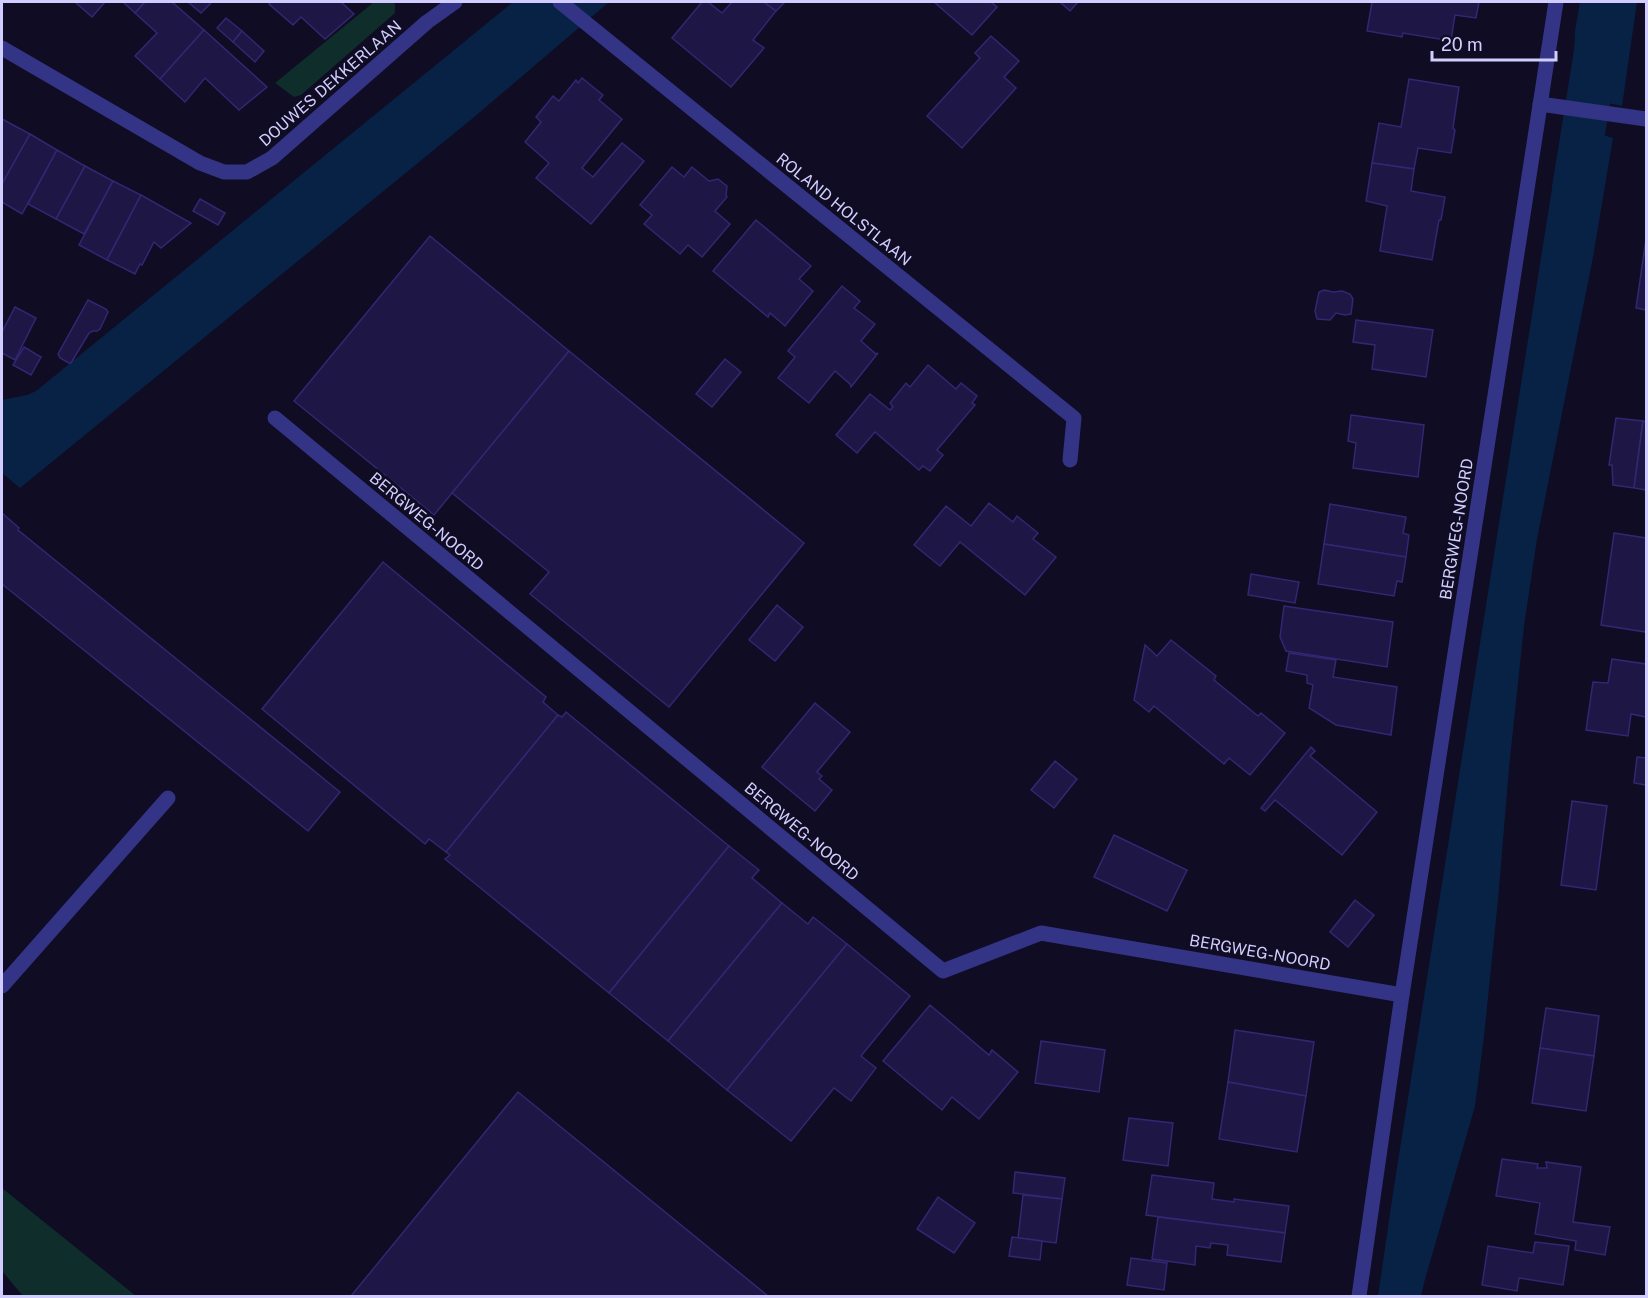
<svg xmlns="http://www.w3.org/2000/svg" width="1648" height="1298" font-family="'Public Sans',sans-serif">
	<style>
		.green { fill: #0e2d2b }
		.water { fill: #082246 }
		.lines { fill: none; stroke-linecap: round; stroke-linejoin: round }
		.canal { stroke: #082246; stroke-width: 44 }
		.building { fill: #1e1745; stroke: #322773; stroke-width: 1.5 }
		.minor { stroke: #333486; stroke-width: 15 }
		.labels { text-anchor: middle; stroke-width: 6; stroke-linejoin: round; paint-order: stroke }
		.street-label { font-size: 16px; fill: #d1ceff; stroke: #0f0c23 }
	</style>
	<rect width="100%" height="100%" fill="#0f0c23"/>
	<g class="green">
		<path d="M374,2H393L395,4V13L301,95L294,97L275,83Z"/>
		<path d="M2,1188L136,1296H23L2,1271Z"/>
	</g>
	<g class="water">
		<path d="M513,2H609L473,118L20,488L2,473V400L27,395L36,391Z"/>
		<path d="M1580,2H1637L1622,106L1572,95L1575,31Z"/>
		<path d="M1584,129L1613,138L1593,257L1537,539L1524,626L1509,768L1498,900L1484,1036L1475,1106L1424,1283L1421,1296H1378L1393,1193L1556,163L1563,131Z"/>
	</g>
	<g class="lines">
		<path class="canal" d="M1574,189L1604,2"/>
	</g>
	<g class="building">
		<path d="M75,2H105L92,17Z"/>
		<path d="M123,2H145L135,13Z"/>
		<path d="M145,2H172L204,30L160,79L135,56L157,33L135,13Z"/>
		<path d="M188,2H209L211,3L201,13Z"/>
		<path d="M272,2H341L354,14L325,39L301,17L293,25L269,4Z"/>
		<path d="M702,2H708L722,13L732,2H764L776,11L753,40L764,48L731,87L672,38Z"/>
		<path d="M764,2H785L776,11Z"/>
		<path d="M934,2H991L997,7L972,35Z"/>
		<path d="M1060,2H1078L1070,11Z"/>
		<path d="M1372,2H1479L1476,18L1455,15L1451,41L1403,33L1402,37L1367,31Z"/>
		<path d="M226,18L242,31L233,42L217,28Z"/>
		<path d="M204,30L267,87L239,110L205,78L185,102L160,79Z"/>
		<path d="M242,31L264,51L255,62L233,42Z"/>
		<path d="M991,36L1019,61L1004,77L1016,88L962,148L927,116L980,58L975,53Z"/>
		<path d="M582,78L603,95L599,100L622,119L582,168L593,177L622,143L644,161L591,224L536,178L549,163L525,142L541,122L536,117L553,96L559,101L576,80L578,83Z"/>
		<path d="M1409,79L1459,87L1453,128L1455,130L1451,153L1418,148L1414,169L1372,163L1379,123L1401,127Z"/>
		<path d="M2,119L30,134L2,184Z"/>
		<path d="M30,134L57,150L22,214L2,202V184Z"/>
		<path d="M57,150L85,166L56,219L28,204Z"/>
		<path d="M1372,163L1414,169L1411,191L1445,197L1441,220H1439L1432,260L1380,251L1387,206L1366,201Z"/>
		<path d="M85,166L113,181L84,234L56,219Z"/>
		<path d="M672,167L684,177L692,167L709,181L718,179L727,186L726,195L727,197L715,211L730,224L702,257L688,245L680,254L644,224L652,215L640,205Z"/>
		<path d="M113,181L141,195L107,260L79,245Z"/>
		<path d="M141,195L191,223L161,248L154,242L142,265L140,264L135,274L107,260Z"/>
		<path d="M200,199L225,213L218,225L193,211Z"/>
		<path d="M756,220L811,266L799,279L813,291L785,326L770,313L768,317L713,271Z"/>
		<path d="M430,236L569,351L434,515L294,401Z"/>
		<path d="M1646,239V310L1636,308Z"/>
		<path d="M842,286L860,301L854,308L875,324L861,341L876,354L878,353L851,387L850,384L835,371L809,403L778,378L795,357L788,351Z"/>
		<path d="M1324,290L1333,292L1342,291L1350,294L1353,299L1351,314L1345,315L1336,313L1330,320L1317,319L1315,311L1319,292Z"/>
		<path d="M88,300L106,309L108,312L100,329L97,331H93L89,333L71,363H69L60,358L58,354Z"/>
		<path d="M15,307L36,318L15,360L2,353V332Z"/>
		<path d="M1356,320L1433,330L1426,377L1372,369L1375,345L1353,342Z"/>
		<path d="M24,347L41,357L31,375L13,365Z"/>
		<path d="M569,351L804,543L669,707L530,594L549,572L452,493Z"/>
		<path d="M725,359L741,372L712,407L696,394Z"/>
		<path d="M928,365L956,389L961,383L977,396L972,403L975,405L937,450L943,455L930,471L923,466L919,470L875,432L857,453L836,435L870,394L890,410L893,407L890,403L906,383L910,387Z"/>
		<path d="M1351,415L1424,425L1418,477L1353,468L1356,443L1348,441Z"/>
		<path d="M1616,418L1643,421L1634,488L1613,485L1612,465H1609Z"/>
		<path d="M1643,421L1646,422V490L1634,488Z"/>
		<path d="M989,503L1013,522L1017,516L1038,533L1033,539L1056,557L1025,595L960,542L940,566L914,545L946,506L971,526Z"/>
		<path d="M1330,504L1406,517L1403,533L1409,535L1406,557L1324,544Z"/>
		<path d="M2,513L19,528L18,530L340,792L308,831L2,584Z"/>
		<path d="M1614,533L1646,538V632L1601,625Z"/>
		<path d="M1324,544L1406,557L1402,582L1397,581L1394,596L1318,584Z"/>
		<path d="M383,562L546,697L543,702L558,715L446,852L429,839L425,844L262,709Z"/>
		<path d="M1251,574L1299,582L1295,603L1248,595Z"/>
		<path d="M777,605L803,627L775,661L749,640Z"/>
		<path d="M1284,606L1393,622L1387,667L1286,651L1280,637Z"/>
		<path d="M1171,640L1216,676L1214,680L1258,716L1261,713L1285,733L1250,775L1229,758L1224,764L1154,706L1149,712L1134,700L1145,645L1157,656Z"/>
		<path d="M1289,653L1336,660L1333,677L1397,687L1391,735L1336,725L1309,708L1313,685L1307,683V675L1286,671Z"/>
		<path d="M1612,659L1646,664V717L1631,714L1628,736L1586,730L1593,682L1608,683Z"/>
		<path d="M815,703L850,732L817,772L822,776L819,779L832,790L815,811L762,767Z"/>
		<path d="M566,712L729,846L609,993L445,859L450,855L446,852L558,715L562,717Z"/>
		<path d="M1311,747L1315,751L1310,756L1377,812L1342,855L1275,800L1265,811L1261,808Z"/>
		<path d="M1637,757L1646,758V785L1634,783Z"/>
		<path d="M1055,761L1077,779L1054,808L1031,790Z"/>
		<path d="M1572,801L1607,806L1596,890L1561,885Z"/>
		<path d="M1114,835L1187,870L1167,911L1094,877Z"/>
		<path d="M729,846L759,870L752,878L782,903L668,1041L609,993Z"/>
		<path d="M1355,900L1374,915L1348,947L1330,932Z"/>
		<path d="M782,903L808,924L813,917L847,944L727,1090L668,1041Z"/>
		<path d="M847,944L910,996L861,1056L876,1068L851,1101L834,1088L791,1141L727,1090Z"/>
		<path d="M930,1005L989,1055L992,1050L1018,1072L979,1119L952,1097L942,1110L883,1061Z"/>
		<path d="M1546,1008L1599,1016L1594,1056L1540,1048Z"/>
		<path d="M1235,1030L1314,1042L1306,1096L1228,1082Z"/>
		<path d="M1041,1041L1105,1050L1099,1092L1035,1083Z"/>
		<path d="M1540,1048L1594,1056L1586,1111L1532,1103Z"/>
		<path d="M1228,1082L1306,1096L1297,1152L1219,1139Z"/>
		<path d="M518,1092L768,1296H351Z"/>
		<path d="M1129,1118L1173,1123L1168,1166L1123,1160Z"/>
		<path d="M1502,1159L1538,1164L1537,1168H1547L1546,1162L1581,1167L1573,1222L1610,1227L1605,1255L1575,1250L1576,1241L1535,1234L1540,1203L1496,1196Z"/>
		<path d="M1015,1172L1065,1178L1062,1199L1013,1193Z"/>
		<path d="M1152,1175L1214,1183L1212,1199L1234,1202V1199L1289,1206L1285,1233L1146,1215Z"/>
		<path d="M1023,1195L1062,1199L1056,1243L1018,1238Z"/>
		<path d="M938,1197L975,1223L954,1253L917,1229Z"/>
		<path d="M1158,1217L1285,1233L1281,1262L1227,1255L1228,1245L1211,1243L1210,1248L1196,1246L1195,1265L1152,1259Z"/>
		<path d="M1012,1237L1042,1241L1040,1260L1009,1256Z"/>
		<path d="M1535,1242L1569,1246L1563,1285L1519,1278L1517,1291L1482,1285L1488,1246L1533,1253Z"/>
		<path d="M1131,1258L1167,1263L1164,1290L1127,1285Z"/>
	</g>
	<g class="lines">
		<g class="minor">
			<path d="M560,2L1074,418L1070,460"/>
			<path d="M2,48L200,163L224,172H247L272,158L427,22L455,2"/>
			<path d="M1540,104L1646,119"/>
			<path d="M275,418L943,971L1041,933L1402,995"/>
			<path d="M2,986L168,798"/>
			<path d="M1359,1296L1402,995L1556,2"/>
		</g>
	</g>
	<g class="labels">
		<g class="street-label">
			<text transform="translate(330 83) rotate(-41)" y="6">DOUWES DEKKERLAAN</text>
			<text transform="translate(844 209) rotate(39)" y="6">ROLAND HOLSTLAAN</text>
			<text transform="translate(427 521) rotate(40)" y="6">BERGWEG-NOORD</text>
			<text transform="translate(1456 529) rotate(-81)" y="6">BERGWEG-NOORD</text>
			<text transform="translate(802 831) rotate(40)" y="6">BERGWEG-NOORD</text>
			<text transform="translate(1260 952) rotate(10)" y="6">BERGWEG-NOORD</text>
		</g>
	</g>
	<rect width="1648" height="1298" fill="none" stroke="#d1ceff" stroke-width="6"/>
	<path d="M1432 51v9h124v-9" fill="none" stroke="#d1ceff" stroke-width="3"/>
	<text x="1441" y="51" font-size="18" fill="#d1ceff" stroke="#0f0c23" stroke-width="4.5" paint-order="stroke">20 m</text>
</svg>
